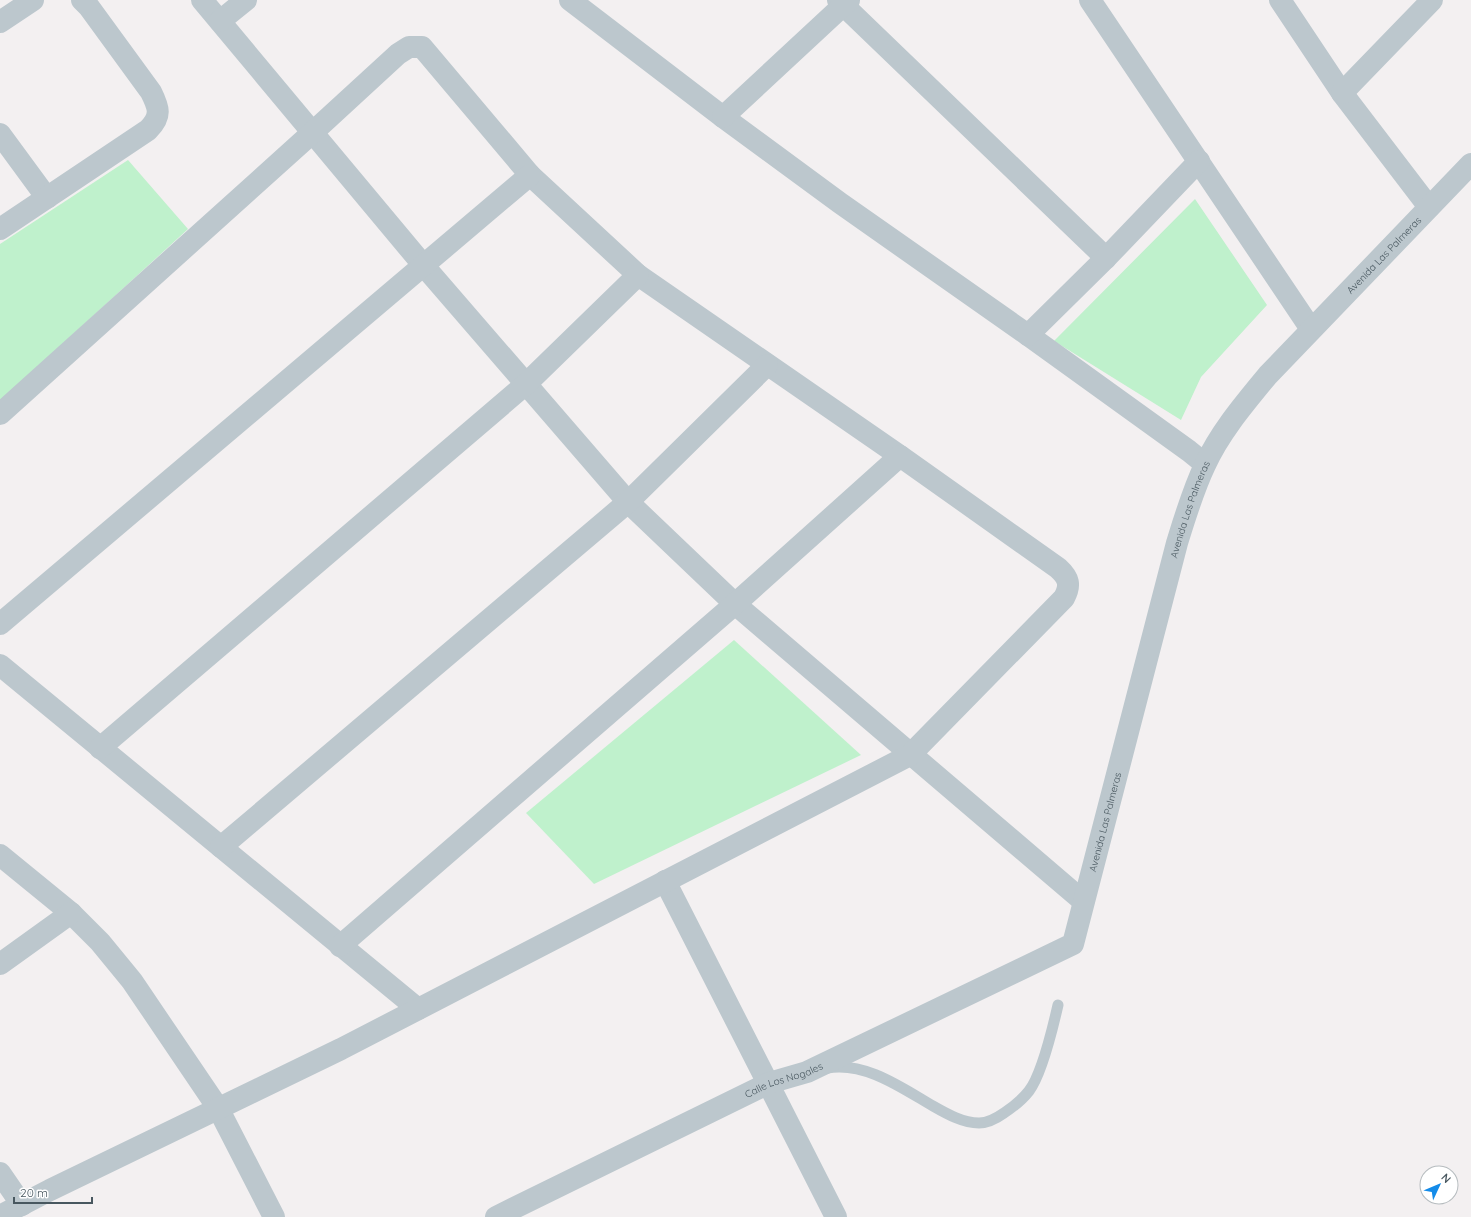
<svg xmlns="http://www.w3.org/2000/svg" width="1471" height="1217" font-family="Quicksand,sans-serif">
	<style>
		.green { fill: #bff1cc }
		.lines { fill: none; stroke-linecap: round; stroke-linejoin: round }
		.service { stroke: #bcc7cd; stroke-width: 11 }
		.minor { stroke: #bcc7cd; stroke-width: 22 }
		.labels { text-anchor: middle; stroke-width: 3; stroke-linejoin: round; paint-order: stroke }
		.street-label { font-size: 10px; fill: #48575f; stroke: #fff }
	</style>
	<rect width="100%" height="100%" fill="#f3f0f1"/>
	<g class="green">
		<path d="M128,160L188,229L0,401V244Z"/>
		<path d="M1195,199L1267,305L1201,377L1181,420L1054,341Z"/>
		<path d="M734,640L861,755L594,884L526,813Z"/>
	</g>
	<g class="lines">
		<path class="service" d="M827,1068C865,1061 902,1088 933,1106C947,1114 963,1123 979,1123C987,1123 997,1118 1004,1113C1013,1107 1022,1100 1029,1091C1042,1074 1053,1027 1058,1005"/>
		<g class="minor">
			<path d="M202,0L424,266L628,502L735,604L1083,901"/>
			<path d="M570,0L723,117L840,203L1028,335L1189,451L1205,464"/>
			<path d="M838,0L1106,258"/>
			<path d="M1090,0L1311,329"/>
			<path d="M1280,0L1342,93L1429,207"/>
			<path d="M220,21L246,0"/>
			<path d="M0,22L33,0"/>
			<path d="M1342,93L1432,0"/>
			<path d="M723,117L849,0"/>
			<path d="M0,134L47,198"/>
			<path d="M0,229L148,130C162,116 159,108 151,92L89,7L82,0"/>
			<path d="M1028,335L1106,258L1199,161"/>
			<path d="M0,414L312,133L398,54L409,47H422L530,175L638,275L900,456"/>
			<path d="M0,624L530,175"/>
			<path d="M0,665L418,1009"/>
			<path d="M100,748L526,384L638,275"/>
			<path d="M221,847L628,502L767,365"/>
			<path d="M0,855L71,913L100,942L132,981L218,1108L274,1217"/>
			<path d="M665,881L836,1217"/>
			<path d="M0,964L71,913"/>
			<path d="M0,1173L22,1205"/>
			<path d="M0,1216L50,1190L341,1049L910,755L1064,598C1071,585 1069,578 1058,568L900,456L735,604L340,946"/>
			<path id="s1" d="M496,1217L769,1083L807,1072L1073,944L1177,543C1185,517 1193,490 1205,465C1220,432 1245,403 1268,375L1471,164"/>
		</g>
	</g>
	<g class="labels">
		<g class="street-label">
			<text dy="4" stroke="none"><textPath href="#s1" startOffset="1413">Avenida Las Palmeras</textPath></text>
			<text dy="4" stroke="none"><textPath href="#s1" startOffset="1089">Avenida Las Palmeras</textPath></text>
			<text dy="4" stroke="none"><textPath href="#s1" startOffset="765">Avenida Las Palmeras</textPath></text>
			<text dy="4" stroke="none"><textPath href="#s1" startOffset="319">Calle Los Nogales</textPath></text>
		</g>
	</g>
	<g transform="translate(1439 1185) rotate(46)"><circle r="19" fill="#ffffff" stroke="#b6bcbf"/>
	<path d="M0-3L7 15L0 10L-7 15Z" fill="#148be9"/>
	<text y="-6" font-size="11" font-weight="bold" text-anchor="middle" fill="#48575f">N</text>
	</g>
	<path d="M14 1197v6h78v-6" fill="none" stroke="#48575f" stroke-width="2"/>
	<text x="20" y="1197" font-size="12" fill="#48575f" stroke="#ffffff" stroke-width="3" paint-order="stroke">20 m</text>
</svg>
